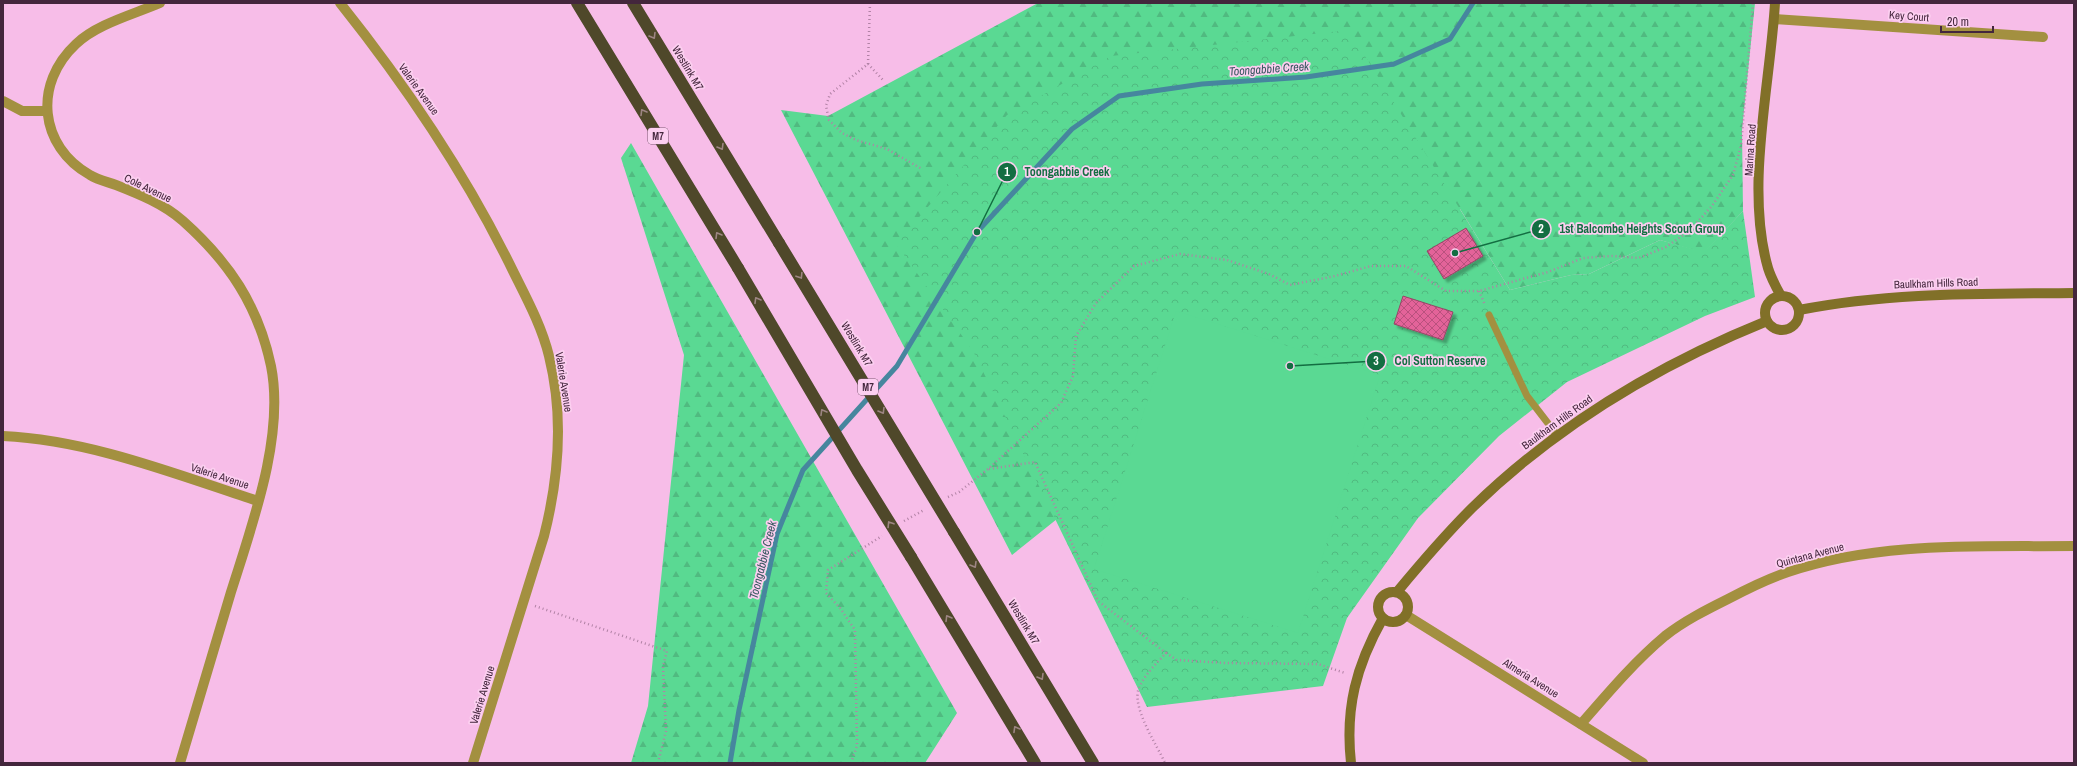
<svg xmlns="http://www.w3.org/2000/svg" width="2077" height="766" font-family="'Archivo Narrow',sans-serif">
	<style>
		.forest { fill: url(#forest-firs) }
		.park { fill: url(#park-crowns) }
		.pitch { fill: #5ad993 }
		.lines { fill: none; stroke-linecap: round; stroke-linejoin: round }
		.stream { stroke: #46869e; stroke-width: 5 }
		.building { fill: url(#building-cross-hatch); stroke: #944766; filter: url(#shadow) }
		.path { stroke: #b182a5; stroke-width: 2.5; stroke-dasharray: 1 3; stroke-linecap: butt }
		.lane { stroke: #a39040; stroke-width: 7 }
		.street { stroke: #a39040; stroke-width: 10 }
		.secondary { stroke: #817028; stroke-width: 10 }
		.highway { stroke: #4f482a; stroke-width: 12 }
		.highway-bridge { stroke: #4f482a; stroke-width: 12 }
		.oneway { stroke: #9d8583 }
		.labels { text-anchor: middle; stroke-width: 3.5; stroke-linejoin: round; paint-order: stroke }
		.shield { fill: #fccff0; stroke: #7a5972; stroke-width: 1 }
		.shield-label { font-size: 10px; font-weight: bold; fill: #43263c }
		.street-label { font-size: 11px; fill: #43263c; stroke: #fccff0 }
		.water-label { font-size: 12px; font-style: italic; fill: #36565e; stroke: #fccff0 }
		.leader { fill: none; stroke: #136e42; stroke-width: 1.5 }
		.callout-dot { fill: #136e42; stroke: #fccff0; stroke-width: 1.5 }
		.mark-label { font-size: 12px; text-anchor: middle; font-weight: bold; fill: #fff }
		.callout-label { font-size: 12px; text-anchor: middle; font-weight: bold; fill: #136e42; stroke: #fccff0; stroke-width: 3.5; stroke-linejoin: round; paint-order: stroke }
	</style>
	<defs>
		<pattern id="forest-firs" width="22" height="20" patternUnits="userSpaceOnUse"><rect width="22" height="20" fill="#5ad993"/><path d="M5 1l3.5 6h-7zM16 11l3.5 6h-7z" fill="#50ba80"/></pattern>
		<pattern id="park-crowns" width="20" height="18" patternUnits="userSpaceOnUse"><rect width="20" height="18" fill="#5ad993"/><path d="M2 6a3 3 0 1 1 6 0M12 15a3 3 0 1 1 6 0" fill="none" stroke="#50ba80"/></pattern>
		<pattern id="building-cross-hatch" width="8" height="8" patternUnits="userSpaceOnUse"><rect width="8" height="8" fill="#e36399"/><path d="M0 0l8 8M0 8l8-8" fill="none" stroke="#ba517e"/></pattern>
		<filter id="shadow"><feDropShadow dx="3.5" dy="3.5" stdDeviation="1" flood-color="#0004"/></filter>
	</defs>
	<rect width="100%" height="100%" fill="#f7bde8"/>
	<g class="forest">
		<path d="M1038,3H1755L1742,130L1743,211L1704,253L1660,240L1589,274L1571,275L1510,290L1460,209L1087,495L1012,555L781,110L828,116Z"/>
		<path d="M631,143L957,713L925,763H631L648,706L684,355L621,158Z"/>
	</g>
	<path class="park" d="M1349,30L1510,290L1571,275L1589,274L1660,240L1704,252L1743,211L1755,297L1705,316L1567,382L1499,436L1418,518L1347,618L1323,686L1147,707L973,351L896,244L1007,115L1111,56Z"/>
	<path class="pitch" d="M1176,311L1380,375L1298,633L1094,569Z"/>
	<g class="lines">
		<path class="stream" d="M730,763L739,710L777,534L803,470L897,366L977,232L1072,129L1119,96L1202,84L1306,77L1394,64L1450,39L1473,3"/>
	</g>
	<g class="building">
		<path d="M1466,228L1483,256L1444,279L1427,251Z"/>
		<path d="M1403,296L1453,312L1443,340L1394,324Z"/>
	</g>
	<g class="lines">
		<g class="path">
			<path d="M870,3L868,64L830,94L826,106L829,120L842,133L856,140L887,149L922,169"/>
			<path d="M868,64L884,81"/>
			<path d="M1479,291L1485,305"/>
			<path d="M989,469L1035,462L1098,601L1166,653C1156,664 1145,674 1139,688C1131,707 1157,745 1165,763"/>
			<path d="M948,497L959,492L988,469L1061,403L1073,376L1076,336L1096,303L1134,266L1180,254L1227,260L1269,274L1290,285L1335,276L1371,266H1406L1446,291H1479L1548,272L1583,258L1612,256L1639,258L1666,247L1689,231L1712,206L1733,175L1741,146L1753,3"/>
			<path d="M904,521L924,510"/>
			<path d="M535,606L667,651L663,666L666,731L658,763"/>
			<path d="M1166,653L1177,660L1223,663L1318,664L1345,673"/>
			<path d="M851,763L857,746L855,630L840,608L826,593L828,570L882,536"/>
		</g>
		<path class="lane" d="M1489,315L1527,396L1557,435"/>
		<g class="street">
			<path d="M160,3C132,15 97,24 76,44C33,84 39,146 90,175C98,180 108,182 116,185C139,194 164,204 183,221C229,262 258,305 271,366C285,436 252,525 231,592C214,649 197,706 180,763"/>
			<path d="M340,3C407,87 467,176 514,273C527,299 542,327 549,356C564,416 559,477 544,536L473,763"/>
			<path d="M1774,19L2043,37"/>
			<path d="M3,101L22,111H47"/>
			<path d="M3,436C90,440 175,474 258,501"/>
			<path d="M1406,615L1643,763"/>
			<path d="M1581,724C1608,693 1634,662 1665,636C1684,621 1706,610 1728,599C1747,589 1767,579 1788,572C1880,541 1979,547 2074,546"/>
		</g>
		<g class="secondary">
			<path d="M1775,3C1770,86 1745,188 1768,268C1771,278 1776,287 1781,296"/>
			<circle cx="1782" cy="313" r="17"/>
			<path d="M1799,310C1891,292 1981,294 2074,293"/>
			<circle cx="1393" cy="607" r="15"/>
			<path d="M1397,592C1421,563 1445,535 1472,508C1557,425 1658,365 1767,321"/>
			<path d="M1351,763C1345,708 1356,666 1383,618"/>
		</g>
		<g class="highway">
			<path d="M577,3L738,268"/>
			<path d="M633,3L779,243"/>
			<path d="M954,532L1093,763"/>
			<path d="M911,557L1035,763"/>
		</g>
		<g class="highway-bridge">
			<path d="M779,243L954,532"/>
			<path d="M738,268L857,470L911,557"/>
		</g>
	</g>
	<defs><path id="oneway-chevron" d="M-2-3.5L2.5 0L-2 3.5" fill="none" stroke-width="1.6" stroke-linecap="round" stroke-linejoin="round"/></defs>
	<g class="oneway">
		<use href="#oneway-chevron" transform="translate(653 36) rotate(59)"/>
		<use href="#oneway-chevron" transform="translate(643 112) rotate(-121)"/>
		<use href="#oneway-chevron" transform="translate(721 147) rotate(59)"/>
		<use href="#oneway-chevron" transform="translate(718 235) rotate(-121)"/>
		<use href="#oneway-chevron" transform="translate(800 276) rotate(58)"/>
		<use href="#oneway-chevron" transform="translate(757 300) rotate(-120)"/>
		<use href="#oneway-chevron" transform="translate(882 411) rotate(59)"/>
		<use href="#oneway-chevron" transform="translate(823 412) rotate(-120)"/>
		<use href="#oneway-chevron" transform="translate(890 524) rotate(-122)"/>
		<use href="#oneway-chevron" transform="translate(974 565) rotate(59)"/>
		<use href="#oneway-chevron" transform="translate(948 618) rotate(-121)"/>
		<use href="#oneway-chevron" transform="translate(1041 677) rotate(59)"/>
		<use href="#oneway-chevron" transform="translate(1016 729) rotate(-120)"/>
	</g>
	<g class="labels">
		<g class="shield">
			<rect x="648" y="128" width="20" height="16" rx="3"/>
			<rect x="858" y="379" width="20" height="16" rx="3"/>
		</g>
		<g class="shield-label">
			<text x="658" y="140">M7</text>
			<text x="868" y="391">M7</text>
		</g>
		<g class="street-label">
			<text transform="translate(1909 16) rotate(4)" y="4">Key Court</text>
			<text transform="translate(688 68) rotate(59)" y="4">Westlink M7</text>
			<text transform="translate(419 89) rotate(54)" y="4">Valerie Avenue</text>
			<text transform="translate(1750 150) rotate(-86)" y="4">Marina Road</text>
			<text transform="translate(148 188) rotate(26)" y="4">Cole Avenue</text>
			<text transform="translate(1936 283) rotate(-2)" y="4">Baulkham Hills Road</text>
			<text transform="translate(857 344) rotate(59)" y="4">Westlink M7</text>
			<text transform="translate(564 382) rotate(81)" y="4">Valerie Avenue</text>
			<text transform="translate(1557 422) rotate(-36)" y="4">Baulkham Hills Road</text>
			<text transform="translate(220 476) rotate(18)" y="4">Valerie Avenue</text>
			<text transform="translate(1810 555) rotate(-15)" y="4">Quintana Avenue</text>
			<text transform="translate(1024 622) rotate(59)" y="4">Westlink M7</text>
			<text transform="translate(1531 678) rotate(32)" y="4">Almeria Avenue</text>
			<text transform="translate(482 695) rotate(-73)" y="4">Valerie Avenue</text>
		</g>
		<g class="water-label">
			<text transform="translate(1269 69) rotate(-4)" y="4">Toongabbie Creek</text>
			<text transform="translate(763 560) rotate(-76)" y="4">Toongabbie Creek</text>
		</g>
	</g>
	<path class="leader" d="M977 232L1007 172M1455 253L1541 229M1290 366L1376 361"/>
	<g class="callout-dot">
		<circle cx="977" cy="232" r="4"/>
		<circle cx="1455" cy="253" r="4"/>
		<circle cx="1290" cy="366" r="4"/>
		<circle cx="1007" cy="172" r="10"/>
		<circle cx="1541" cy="229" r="10"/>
		<circle cx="1376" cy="361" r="10"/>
	</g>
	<g class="mark-label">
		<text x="1007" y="176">1</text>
		<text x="1541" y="233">2</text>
		<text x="1376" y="365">3</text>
	</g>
	<g class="callout-label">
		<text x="1067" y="176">Toongabbie Creek</text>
		<text x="1642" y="233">1st Balcombe Heights Scout Group</text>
		<text x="1440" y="365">Col Sutton Reserve</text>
	</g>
	<rect width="2077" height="766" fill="none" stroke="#43263c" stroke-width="8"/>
	<path d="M1941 26v6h52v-6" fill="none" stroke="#43263c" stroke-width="2"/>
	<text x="1947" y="26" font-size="12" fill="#43263c" stroke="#fccff0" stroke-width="3" paint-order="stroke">20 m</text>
</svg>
